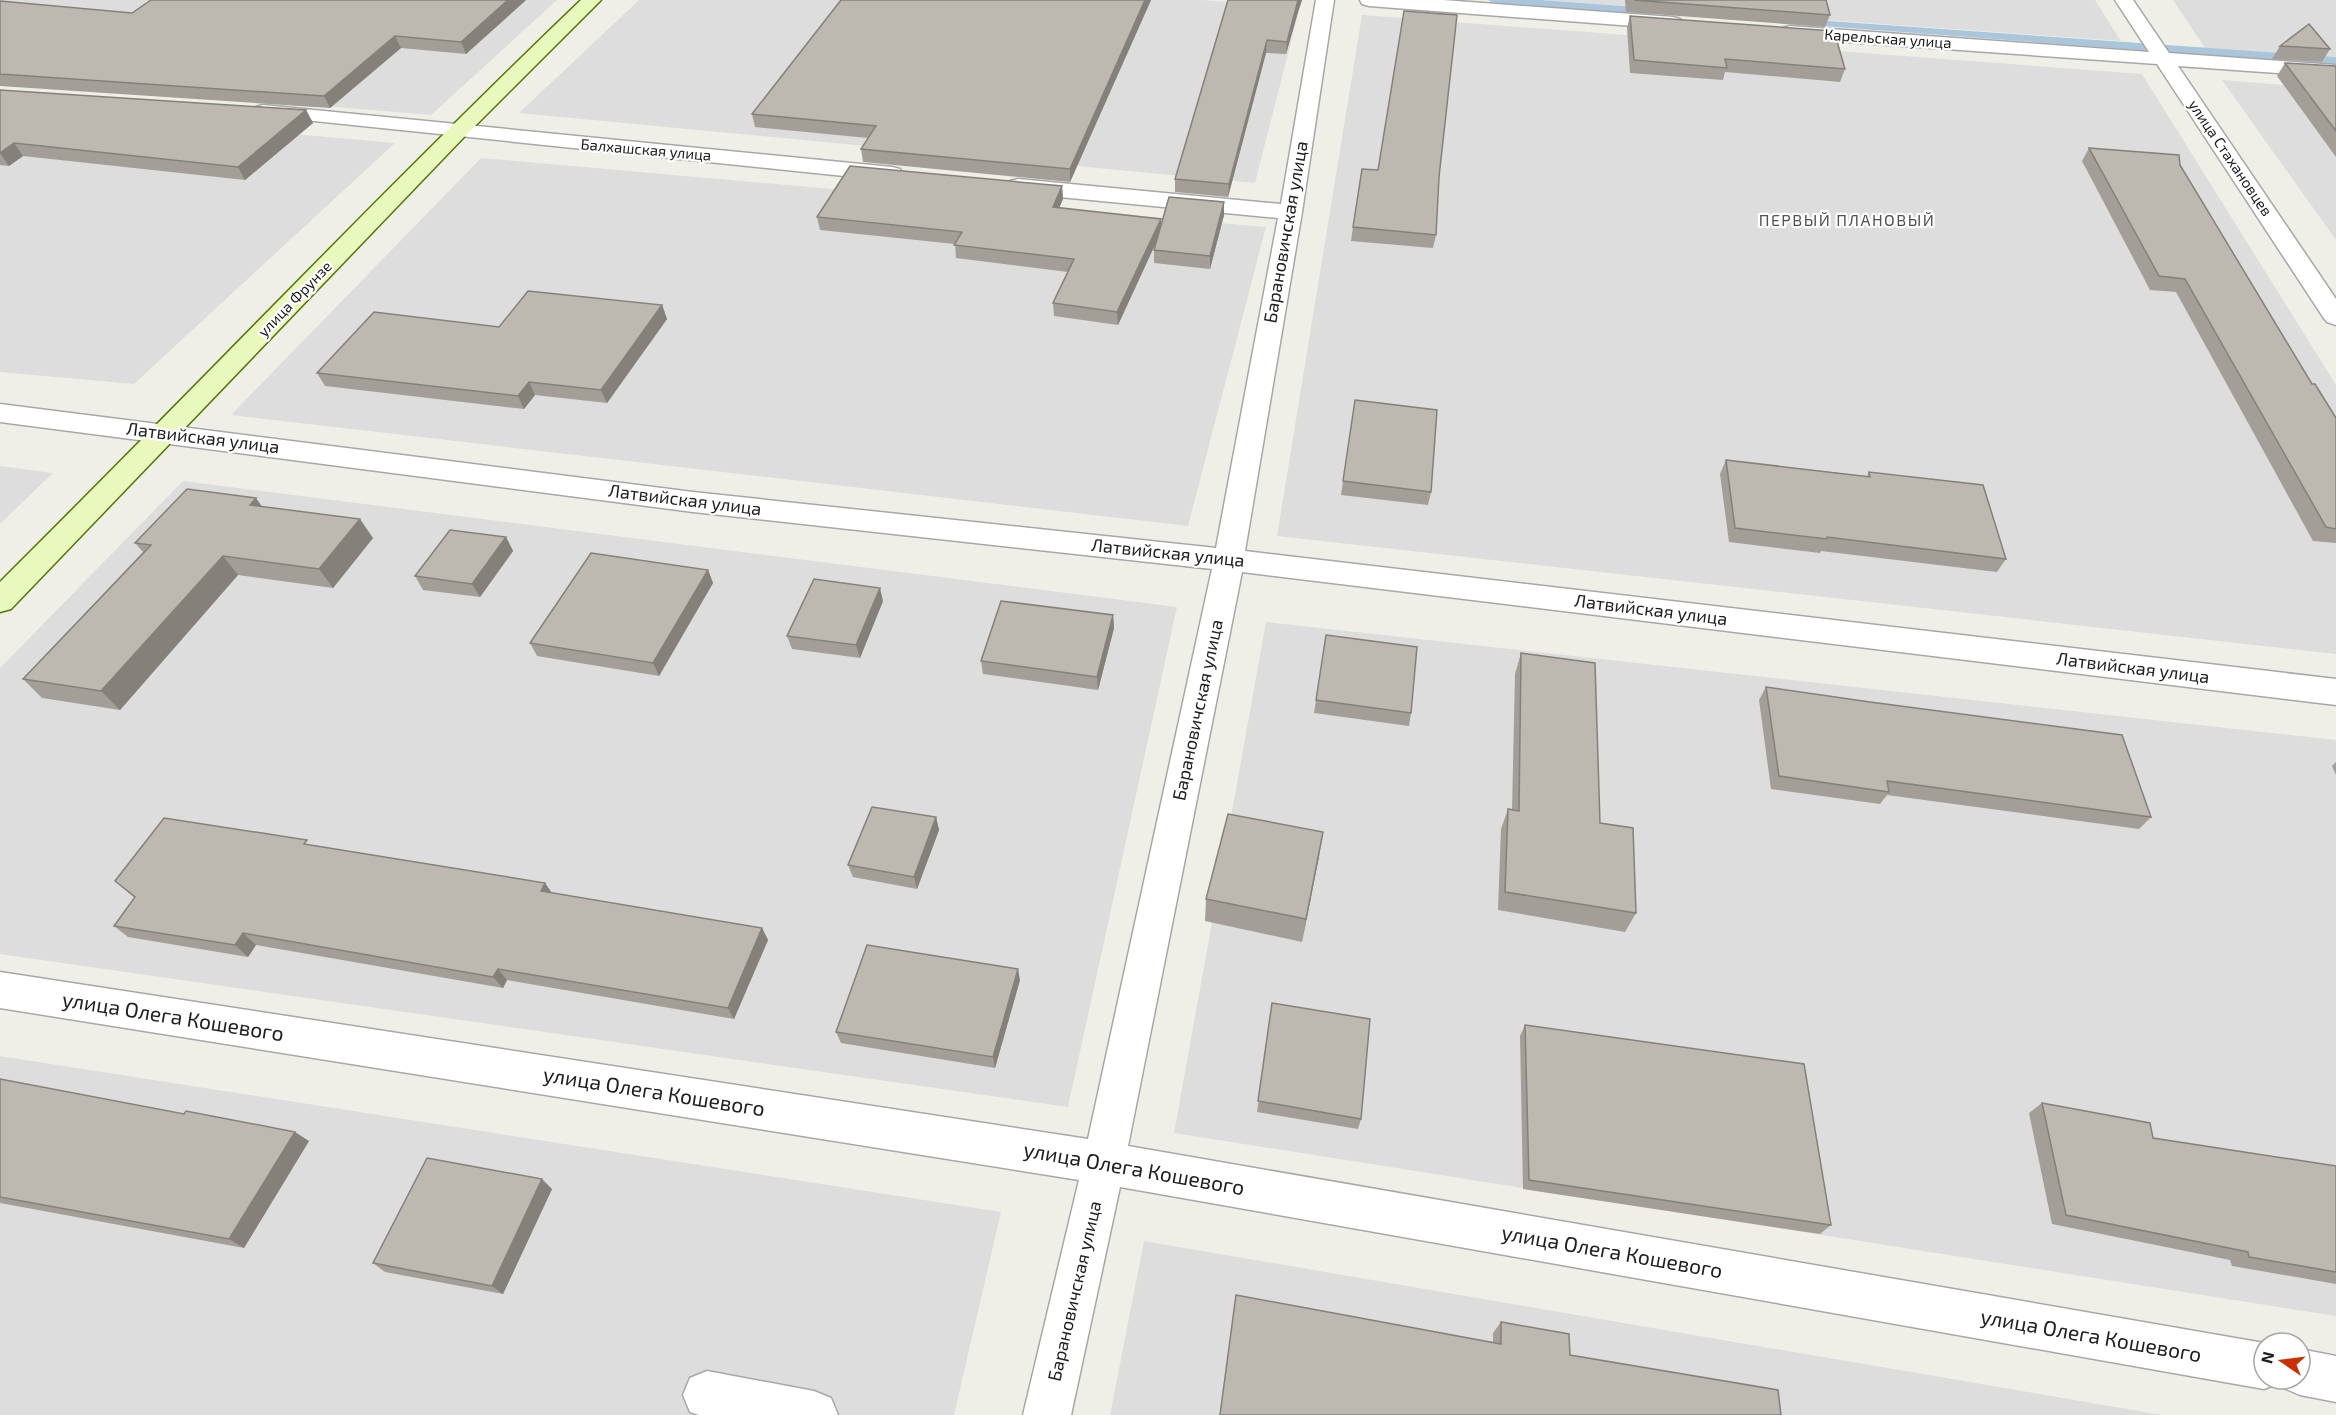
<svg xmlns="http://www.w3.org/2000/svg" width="2336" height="1415" font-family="'Exo 2',sans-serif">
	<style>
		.residential { fill: #dedddd }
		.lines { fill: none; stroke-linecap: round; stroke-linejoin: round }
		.stream { fill: #a9c6dc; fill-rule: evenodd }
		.lane-casing { stroke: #a7a7a7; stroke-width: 3 }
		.street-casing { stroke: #a7a7a7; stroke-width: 3 }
		.secondary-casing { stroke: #537608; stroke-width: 3 }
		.lane { fill: #fff; fill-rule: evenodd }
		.street { fill: #fff; fill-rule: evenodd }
		.secondary { fill: #e9f8bd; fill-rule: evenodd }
		.wall { fill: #a39e97 }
		.shaded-wall { fill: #84817b }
		.building { fill: #bdb8b0; stroke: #84817b; stroke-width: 1.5 }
		.labels { text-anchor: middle; stroke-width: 4.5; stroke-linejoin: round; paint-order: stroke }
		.far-street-label { font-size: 15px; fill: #202020; stroke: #fff }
		.far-neighbourhood-label { font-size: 16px; letter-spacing: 1.5px; fill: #535353; stroke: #fff }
		.street-label { font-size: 18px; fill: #202020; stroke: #fff }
		.near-street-label { font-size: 21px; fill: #202020; stroke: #fff }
	</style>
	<rect width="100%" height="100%" fill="#f0efe7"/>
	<g class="residential">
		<path d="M0,0H557L431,115L0,79Z"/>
		<path d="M639,0H1202L1300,7L1255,183L519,113Z"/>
		<path d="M1543,0H2095L2121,41Z"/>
		<path d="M2173,0H2336V57L2205,48Z"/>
		<path d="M1362,15L2142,74L2336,385V654L1277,536Z"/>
		<path d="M2222,80L2336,89V240Z"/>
		<path d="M0,108L395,143L134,384L0,372Z"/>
		<path d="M481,158L1266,227L1188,526L231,415Z"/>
		<path d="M0,466L53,473L0,524Z"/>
		<path d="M183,481L1177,607L1068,1107L0,954V668Z"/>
		<path d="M1266,622L2336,740V1316L1174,1133Z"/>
		<path d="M0,1056L1001,1212L954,1415H0Z"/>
		<path d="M1144,1241L2162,1415H1110Z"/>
	</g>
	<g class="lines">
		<g class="stream">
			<path d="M1488,0H1541L1651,8L1657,11L1651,14L1493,3Z"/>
			<path d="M1800,19L2336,57V65L1796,24V20Z"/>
		</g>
		<g class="lane-casing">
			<path id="lane" d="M707,1371L814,1391L831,1398L838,1415H699L690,1412L683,1395L690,1378Z"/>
		</g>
		<g class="street-casing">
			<g id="street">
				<path d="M1316,0H1334L1302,212L1245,551L2336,679V705L1242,572L1128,1146L2264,1343V1379H2300V1349L2336,1356V1402L2300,1395L2284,1388L2281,1382L2264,1389L1120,1187L1071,1415H1023L1079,1180L0,1008V972L1088,1139L1212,569L693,512L0,422V404L693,492L1216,548L1278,218L1018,193L1010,191L1007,186L1010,181L1018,179L1281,204Z"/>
				<path d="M1360,0H1443L1673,17L1680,19L1683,23L1680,27L1673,29L1369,6L1362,4Z"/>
				<path d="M2115,0H2133L2169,53L2336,65V77L2178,66L2336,299V325L2327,322L2323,317L2157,64L1790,38L1783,36L1780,32L1783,28L1790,26L2149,52Z"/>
				<path d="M263,105L892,167L900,169L903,174L900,179L892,181L256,115L253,111L256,107Z"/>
			</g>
		</g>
		<g class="secondary-casing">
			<path id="secondary" d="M581,0H601L464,137L11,609L0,612V582C194,389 383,190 581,0Z"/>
		</g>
		<use href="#lane" class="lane"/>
		<use href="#street" class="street"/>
		<use href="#secondary" class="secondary"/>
	</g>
	<g class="wall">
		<path d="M526,0L466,54L401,48L330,108L0,86V1L132,13Z"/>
		<path d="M841,0H1151L1070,182L863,162L861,149L868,138L755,127L752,114Z"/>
		<path d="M1228,0H1302L1298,12L1286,54L1266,53L1228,197L1175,192V179Z"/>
		<path d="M1625,0H1826L1830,15L1825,27L1626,12Z"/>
		<path d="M1630,16L1845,69L1840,82L1725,72L1723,80L1630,73L1627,28Z"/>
		<path d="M2280,46L2330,49L2322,62L2272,59Z"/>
		<path d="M2285,63L2336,66V157L2277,76Z"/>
		<path d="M0,90L306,110L313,123L245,180L23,156L9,166L0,165Z"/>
		<path d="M2089,148L2180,165L2312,384L2336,418V543L2313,541L2176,292L2150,290L2082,161Z"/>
		<path d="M1378,170L1439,177L1436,235L1433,248L1351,241L1353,227Z"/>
		<path d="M1062,186L1063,199L1059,208L1161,226L1224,215L1210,269L1154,263V250L1155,244L1118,325L1054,316L1053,303L1068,272L956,258L955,244L820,230L817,217Z"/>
		<path d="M662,305L667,319L607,403L535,395L524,409L325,386L317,373L499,327Z"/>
		<path d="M1355,400L1431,492L1428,505L1341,495Z"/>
		<path d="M1726,460L1867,476L1869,472L2006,559L1997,572L1821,551L1820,553L1729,542L1720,474Z"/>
		<path d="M262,507L373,538L333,588L238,575L120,710L42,698L23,679L143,552L135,543Z"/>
		<path d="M506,537L513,551L480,597L423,590L415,576Z"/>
		<path d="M708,570L713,583L659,676L537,656L530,643Z"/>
		<path d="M883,601L860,658L792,649L787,636Z"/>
		<path d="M1113,615L1114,628L1098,690L983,674L981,661Z"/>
		<path d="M1326,635L1411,713L1409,726L1314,713Z"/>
		<path d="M1521,653L1600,823L1636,913L1625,932L1498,910L1501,829L1508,809L1512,810L1515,674Z"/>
		<path d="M1766,687L2151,817L2139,829L1887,795L1880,804L1771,789L1759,700Z"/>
		<path d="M2336,762V775L2332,766Z"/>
		<path d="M936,817L939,830L917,889L853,877L848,865Z"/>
		<path d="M312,845L545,883L552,893L762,928L768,940L734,1019L507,980L503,988L256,945L248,957L128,937L114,926L135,898L115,881Z"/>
		<path d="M1319,856L1302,942L1205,921L1206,899Z"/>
		<path d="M1020,980L995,1068L841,1043L836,1032Z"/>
		<path d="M1272,1003L1361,1119L1358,1129L1257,1112Z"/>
		<path d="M1525,1025L1831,1225L1820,1234L1523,1189L1520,1036Z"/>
		<path d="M0,1079L309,1141L244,1248L0,1203Z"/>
		<path d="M2042,1103L2153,1138L2336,1166V1284L2232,1266L2230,1260L2052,1224L2029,1113Z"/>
		<path d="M552,1189L503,1294L385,1272L373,1263Z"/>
		<path d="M1501,1322L1570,1355L1493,1342V1333Z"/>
	</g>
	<g class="shaded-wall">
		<path d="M508,0H526L466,54L461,42Z"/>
		<path d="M1145,0H1151L1070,182V169Z"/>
		<path d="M1298,0H1302L1298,12L1286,54L1287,42Z"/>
		<path d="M395,36L401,48L330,108L324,96Z"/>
		<path d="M1267,40L1266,53L1228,197L1229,184Z"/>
		<path d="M306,110L313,123L245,180L238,167Z"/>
		<path d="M14,143L23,156L9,166L0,153Z"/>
		<path d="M1062,186L1063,199L1054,220L1053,207Z"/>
		<path d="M1224,202V215L1210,269V256Z"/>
		<path d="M1161,219V232L1118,325L1117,312Z"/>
		<path d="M662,305L667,319L607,403L601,390Z"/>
		<path d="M529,382L535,395L524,409L518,396Z"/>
		<path d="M256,498L270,518L250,505Z"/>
		<path d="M360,519L373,538L333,588L319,569Z"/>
		<path d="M506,537L513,551L480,597L472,584Z"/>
		<path d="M223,556L238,575L120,710L101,691Z"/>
		<path d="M708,570L713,583L659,676L653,663Z"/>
		<path d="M880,588L883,601L860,658L856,645Z"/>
		<path d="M1113,615L1114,628L1098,690L1097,677Z"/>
		<path d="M936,817L939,830L917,889L914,877Z"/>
		<path d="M1323,832L1319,856L1302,942L1306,919Z"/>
		<path d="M545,883L553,895L541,891Z"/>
		<path d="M762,928L768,940L734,1019L728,1008Z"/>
		<path d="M243,933L256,945L248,957L235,945Z"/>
		<path d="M498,969L507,980L503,988L493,977Z"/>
		<path d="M1018,969L1020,980L995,1068L993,1057Z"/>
		<path d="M295,1132L309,1141L244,1248L229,1239Z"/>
		<path d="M542,1179L552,1189L503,1294L492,1286Z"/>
	</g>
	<g class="building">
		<path d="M151,0H508L461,42L395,36L324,96L0,74V1L132,13Z"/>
		<path d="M841,0H1145L1070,169L861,149L876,126L752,114Z"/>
		<path d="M1228,0H1298L1287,42L1267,40L1229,184L1175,179Z"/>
		<path d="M1634,0H1826L1830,15Z"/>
		<path d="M1404,11L1457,15L1439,177L1436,235L1353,227L1362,169L1378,170Z"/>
		<path d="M1630,16L1834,31L1845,69L1725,59L1727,68L1634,60Z"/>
		<path d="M2309,24L2330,49L2280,46Z"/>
		<path d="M2285,63L2336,66V131Z"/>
		<path d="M0,90L306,110L238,167L14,143L0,153Z"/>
		<path d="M2089,148L2179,155L2180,165L2312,384H2315L2336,418V529L2326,527L2185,279L2159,276Z"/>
		<path d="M850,166L1062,186L1053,207L1161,219L1117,312L1053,303L1074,259L954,245L962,232L817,217Z"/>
		<path d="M1169,197L1224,202L1210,256L1154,250Z"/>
		<path d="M528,291L662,305L601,390L529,382L518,396L317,373L374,312L499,327Z"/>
		<path d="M1355,400L1437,410L1431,492L1343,481Z"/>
		<path d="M1726,460L1870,477L1869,472L1983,485L2006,559L1827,537V539L1735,528Z"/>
		<path d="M187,489L256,498L250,505L360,519L319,569L223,556L101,691L23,679L151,545L135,543Z"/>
		<path d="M450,530L506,537L472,584L415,576Z"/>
		<path d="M591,553L708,570L653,663L530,643Z"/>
		<path d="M814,579L880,588L856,645L787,636Z"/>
		<path d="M1001,601L1113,615L1097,677L981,661Z"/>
		<path d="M1326,635L1417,647L1411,713L1316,700Z"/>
		<path d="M1521,653L1595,663L1600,823L1633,828L1636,913L1505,892L1508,809L1519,811Z"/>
		<path d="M1766,687L1870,702L2122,735L2151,817L1887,781L1889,792L1779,776Z"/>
		<path d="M872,807L936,817L914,877L848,865Z"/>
		<path d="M1228,814L1323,832L1306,919L1206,899Z"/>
		<path d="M164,818L307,840L304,844L545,883L541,891L762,928L728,1008L498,969L493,977L243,933L235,945L114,926L135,897L115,881Z"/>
		<path d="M867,945L1018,969L993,1057L836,1032Z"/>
		<path d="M1272,1003L1370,1019L1361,1119L1258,1101Z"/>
		<path d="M1525,1025L1804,1064L1831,1225L1529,1180Z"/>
		<path d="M0,1079L184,1114L186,1111L295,1132L229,1239L0,1197Z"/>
		<path d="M2042,1103L2150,1123L2153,1138L2336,1166V1272L2249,1257L2248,1252L2066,1215Z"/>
		<path d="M427,1158L542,1179L492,1286L373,1263Z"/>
		<path d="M1236,1295L1501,1344V1322L1569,1334L1570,1355L1778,1390L1781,1415H1220Z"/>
	</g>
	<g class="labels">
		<g class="far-street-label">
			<text transform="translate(1888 39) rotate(4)" y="5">Карельская улица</text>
			<text transform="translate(646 150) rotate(5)" y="5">Балхашская улица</text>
			<text transform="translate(2230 158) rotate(56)" y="5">улица Стахановцев</text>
			<text transform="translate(295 299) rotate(-46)" y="5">улица Фрунзе</text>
		</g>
		<g class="far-neighbourhood-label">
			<text x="1847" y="226">ПЕРВЫЙ ПЛАНОВЫЙ</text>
		</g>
		<g class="street-label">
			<text transform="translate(1286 232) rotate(-80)" y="6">Барановичская улица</text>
			<text transform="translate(203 438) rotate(7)" y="6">Латвийская улица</text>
			<text transform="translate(685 500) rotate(7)" y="6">Латвийская улица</text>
			<text transform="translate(1168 553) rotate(6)" y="6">Латвийская улица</text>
			<text transform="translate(1651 610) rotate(7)" y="6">Латвийская улица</text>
			<text transform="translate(2133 668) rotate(7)" y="6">Латвийская улица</text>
			<text transform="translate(1198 710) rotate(-78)" y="6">Барановичская улица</text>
			<text transform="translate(1075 1291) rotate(-77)" y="6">Барановичская улица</text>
		</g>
		<g class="near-street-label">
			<text transform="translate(173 1017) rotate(9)" y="7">улица Олега Кошевого</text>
			<text transform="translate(654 1092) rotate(9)" y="7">улица Олега Кошевого</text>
			<text transform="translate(1134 1169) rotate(10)" y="7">улица Олега Кошевого</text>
			<text transform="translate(1612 1252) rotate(10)" y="7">улица Олега Кошевого</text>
			<text transform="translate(2091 1336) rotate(10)" y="7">улица Олега Кошевого</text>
		</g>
	</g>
	<g transform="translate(2282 1361) rotate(284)"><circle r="28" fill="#ffffff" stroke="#a6a6a6" stroke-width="1.5"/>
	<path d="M0-4.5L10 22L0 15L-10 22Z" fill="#ca2f06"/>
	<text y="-9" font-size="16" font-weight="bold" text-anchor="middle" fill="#202020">N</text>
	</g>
</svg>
